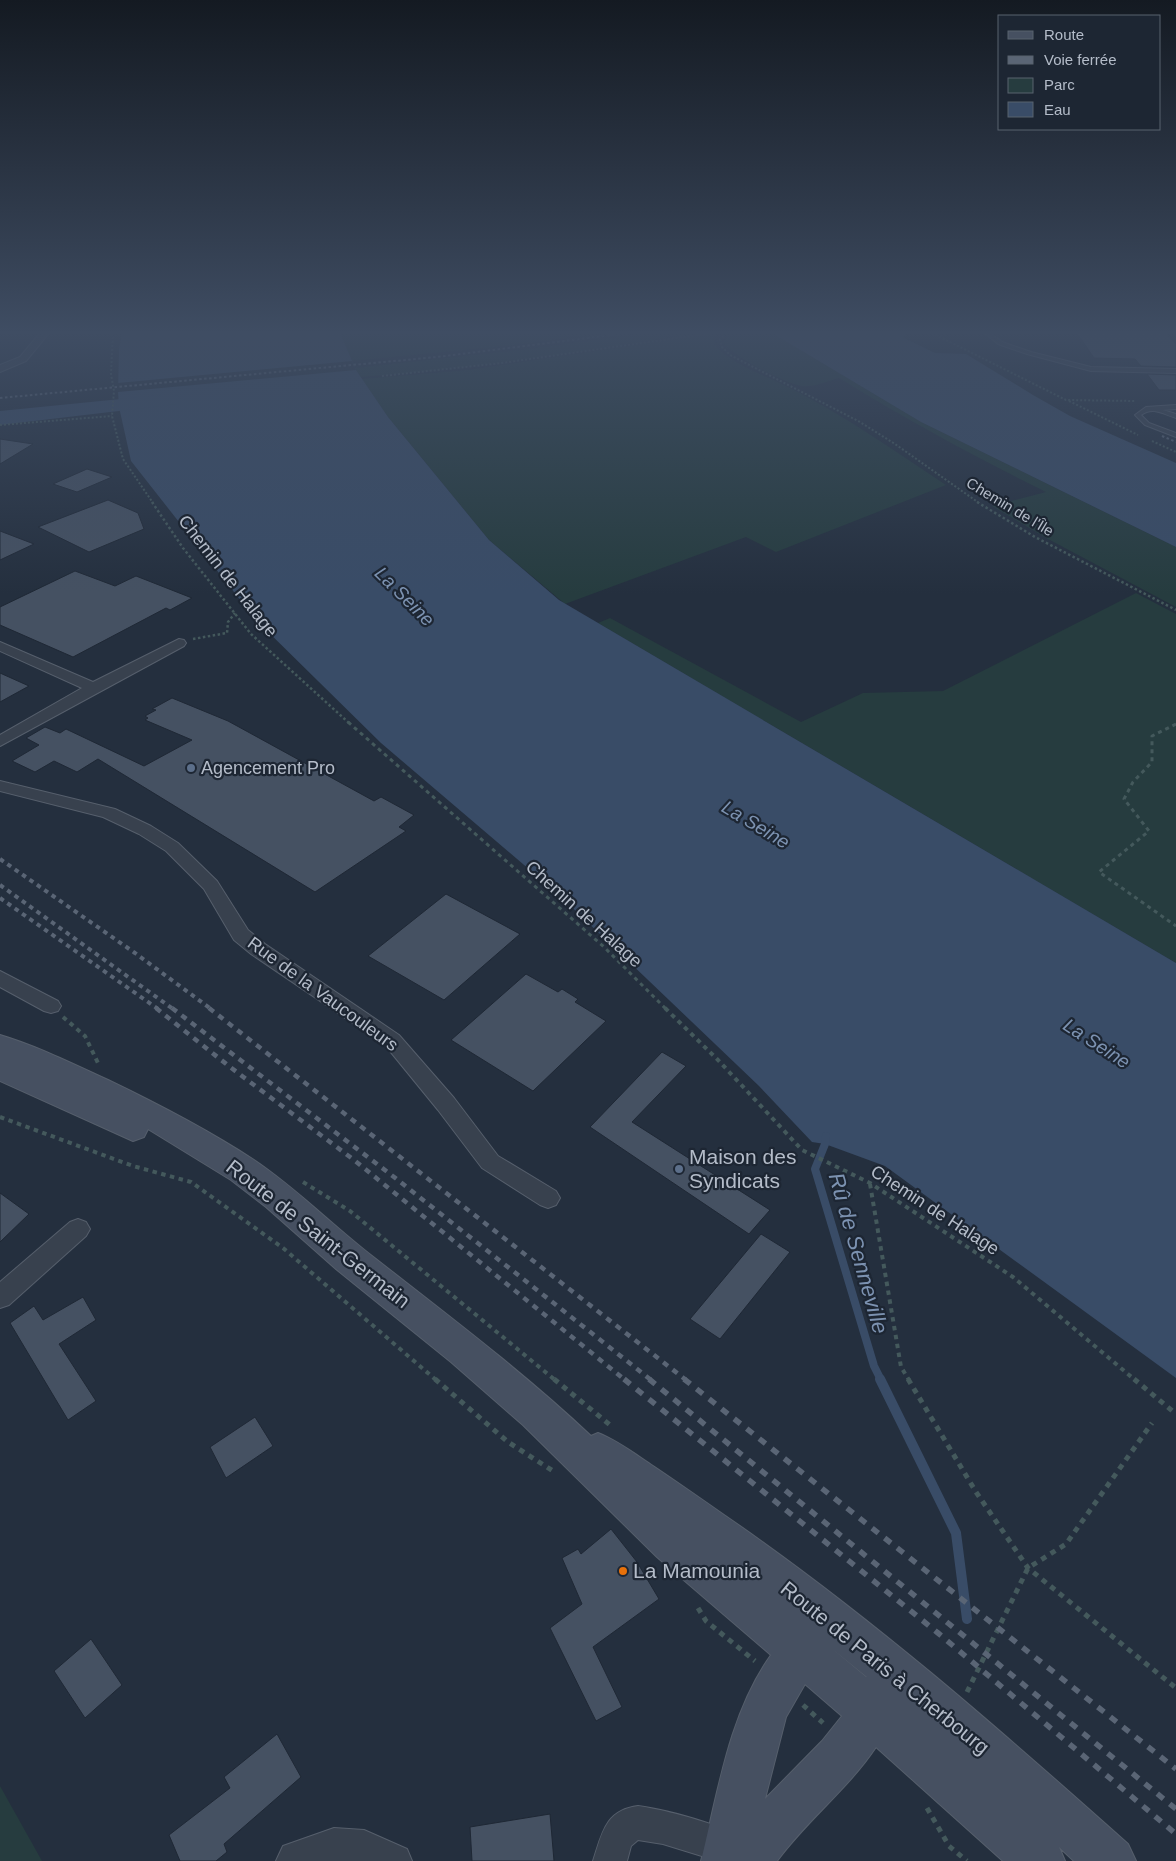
<svg xmlns="http://www.w3.org/2000/svg" width="1176" height="1861" font-family="Arial,sans-serif">
	<style>
		.green { fill: #263c3f }
		.water { fill: #394c67 }
		.pier { fill: #242f3e }
		.lines { fill: none; stroke-linecap: round; stroke-linejoin: round }
		.stream-far1 { stroke: #394c67; stroke-width: 8 }
		.stream { stroke: #394c67; stroke-width: 10 }
		.river { fill: #394c67; fill-rule: evenodd }
		.building { fill: #455162; stroke: #1f2835 }
		.lane-casing { stroke: #565f6c; stroke-width: 2 }
		.street-casing { stroke: #565f6c; stroke-width: 2 }
		.secondary-casing { stroke: #565f6c; stroke-width: 2 }
		.path-far4 { stroke: #44595c; stroke-width: 2; stroke-dasharray: 2 2; stroke-linecap: butt }
		.path-far3 { stroke: #44595c; stroke-width: 2.5; stroke-dasharray: 2.5 2.5; stroke-linecap: butt }
		.path-far2 { stroke: #44595c; stroke-width: 3; stroke-dasharray: 4 4; stroke-linecap: butt }
		.path-far1 { stroke: #44595c; stroke-width: 4; stroke-dasharray: 4.5 4.5; stroke-linecap: butt }
		.path { stroke: #44595c; stroke-width: 5; stroke-dasharray: 5.5 5.5; stroke-linecap: butt }
		.lane { fill: #38414e; fill-rule: evenodd }
		.street { fill: #38414e; fill-rule: evenodd }
		.secondary { fill: #465061; fill-rule: evenodd }
		.rail-far3 { stroke: #5a6575; stroke-width: 2; stroke-dasharray: 2.5 2.5; stroke-linecap: butt }
		.rail-far2 { stroke: #5a6575; stroke-width: 4; stroke-dasharray: 4.5 4.5; stroke-linecap: butt }
		.rail-far1 { stroke: #5a6575; stroke-width: 4.5; stroke-dasharray: 6 6; stroke-linecap: butt }
		.rail { stroke: #5a6575; stroke-width: 5.5; stroke-dasharray: 8 8; stroke-linecap: butt }
		.service-dot { fill: #5c6f8a; stroke: #1d2633; stroke-width: 2 }
		.food-dot { fill: #e8710a; stroke: #1d2633; stroke-width: 2 }
		.labels { text-anchor: middle; stroke-width: 4.5; stroke-linejoin: round; paint-order: stroke }
		.far-street-label { font-size: 15px; fill: #b4bcc9; stroke: #1d2633 }
		.street-label { font-size: 18px; fill: #b4bcc9; stroke: #1d2633 }
		.poi-label { font-size: 18px; fill: #b4bcc9; stroke: #1d2633; text-anchor: start }
		.water-label { font-size: 19px; font-style: italic; fill: #7c92b1; stroke: #1d2633 }
		.near-poi-label { font-size: 21px; fill: #b4bcc9; stroke: #1d2633; text-anchor: start }
		.near-street-label { font-size: 21px; fill: #b4bcc9; stroke: #1d2633 }
		.near-water-label { font-size: 22px; font-style: italic; fill: #7c92b1; stroke: #1d2633 }
	</style>
	<rect width="100%" height="100%" fill="#242f3e"/>
	<g class="green">
		<path d="M340,333H599L524,344L352,361Z"/>
		<path d="M644,333H695C585,352 473,368 361,377L355,368L529,349Z"/>
		<path d="M717,333L714,344C736,368 771,377 800,393C851,420 898,453 946,485L776,552L746,537L565,604L489,540L388,417L362,379L468,370Z"/>
		<path d="M772,333L921,422L1176,547V607L1048,539L992,506L1046,492C975,457 907,420 839,378C828,381 812,388 801,386C785,383 731,356 723,342L726,336L741,333Z"/>
		<path d="M1136,593L1176,614V963L598,623L610,618L801,722L863,693L943,691Z"/>
		<path d="M0,1786L42,1861H0Z"/>
	</g>
	<g class="water">
		<path d="M122,333H340L356,370L388,417L489,540L559,600L1176,963V1378L885,1166L825,1144L812,1142L759,1086L558,894L381,743L256,620L131,461L119,407L118,392L119,349Z"/>
		<path d="M772,333H908L902,337L935,353L966,354L1033,395L1070,416L1176,463V547L921,422Z"/>
	</g>
	<path class="pier" d="M352,361L356,370L118,392V383Z"/>
	<g class="lines">
		<path class="stream-far1" d="M826,1136L825,1144L815,1169L874,1366L881,1380"/>
		<path class="stream" d="M880,1379L956,1533L967,1619"/>
		<path class="river" d="M171,394L178,396L182,400L178,404L0,425V411Z"/>
	</g>
	<g class="building">
		<path d="M1077,333H1166L1176,344V367L1141,366L1135,359L1094,358Z"/>
		<path d="M1147,374L1176,375V390H1159Z"/>
		<path d="M0,439L33,444L0,464Z"/>
		<path d="M87,469L112,477L77,492L53,484Z"/>
		<path d="M108,500L138,513L144,529L89,552L38,527Z"/>
		<path d="M0,531L34,544L0,560Z"/>
		<path d="M75,571L115,586L136,576L192,598L170,610L166,608L73,657L0,625V607Z"/>
		<path d="M0,673L29,686L0,702Z"/>
		<path d="M172,698L228,721L374,801L381,797L414,815L399,827L406,831L315,892L98,759L77,772L54,761L35,772L12,761L39,745L26,738L45,727L60,733L66,729L144,766L192,740L145,720L148,718L145,716L156,710L152,709Z"/>
		<path d="M446,894L520,934L444,1000L368,956Z"/>
		<path d="M526,974L558,992L562,989L578,999L575,1002L606,1021L533,1091L451,1040Z"/>
		<path d="M662,1052L686,1066L632,1122L770,1210L749,1234L590,1127Z"/>
		<path d="M0,1193L29,1214L0,1242Z"/>
		<path d="M761,1234L790,1252L720,1339L690,1319Z"/>
		<path d="M83,1297L96,1320L59,1344L96,1401L68,1420L10,1323L34,1306L43,1320Z"/>
		<path d="M255,1417L273,1446L226,1478L210,1447Z"/>
		<path d="M611,1529L637,1562L659,1599L593,1647L622,1707L596,1721L550,1628L582,1604L562,1558L578,1549L581,1554Z"/>
		<path d="M91,1639L122,1685L85,1718L54,1671Z"/>
		<path d="M277,1734L301,1777L224,1844L227,1852L216,1861H180L169,1835L230,1788L224,1777Z"/>
		<path d="M550,1814L554,1861H472L470,1827Z"/>
	</g>
	<g class="lines">
		<g class="lane-casing">
			<g id="lane">
				<path d="M985,333H990L1002,342L1031,352L1091,367L1176,369V373L1091,371L1027,354L998,344Z"/>
				<path d="M1176,405V409L1163,410L1176,414V418C1163,414 1153,406 1141,415L1149,423L1176,433V437L1145,425L1135,415L1146,407Z"/>
			</g>
		</g>
		<g class="street-casing">
			<g id="street">
				<path d="M40,333H49L26,361L0,372V365L20,357Z"/>
				<path d="M179,639L184,640L186,643L184,646L0,746V735L82,688L0,651V642L93,682Z"/>
				<path d="M0,781L115,809L151,826L178,843L217,881L248,930L265,944L399,1035L454,1098L498,1156L556,1191L560,1198L556,1205L548,1208L540,1205L482,1168L438,1110L385,1045L251,954L234,940L204,889L166,851L139,834L103,817L0,791Z"/>
				<path d="M0,971L58,1001L61,1006L58,1011L51,1013L44,1011L0,987Z"/>
				<path d="M78,1219L86,1222L90,1229L86,1236L9,1305L0,1308V1282L70,1222Z"/>
				<path d="M638,1806C663,1809 747,1830 760,1850C762,1853 764,1858 765,1861H718L663,1844L638,1840L631,1846L627,1861H593C602,1834 605,1810 638,1806Z"/>
				<path d="M334,1828L364,1830L407,1849L412,1861H276L283,1846Z"/>
			</g>
		</g>
		<g class="secondary-casing">
			<path id="secondary" d="M0,1035C37,1046 73,1064 108,1080C158,1104 208,1130 254,1160C296,1188 332,1225 372,1256C446,1314 522,1371 591,1436L598,1433C618,1441 635,1454 653,1466C677,1482 701,1499 724,1515C868,1614 998,1728 1128,1844L1136,1861H1074L1059,1847L1065,1861H1003L876,1747C848,1789 807,1820 777,1861H701C718,1792 729,1714 771,1655L657,1557L523,1425L451,1362L336,1269L266,1207L231,1180L148,1129L144,1137L133,1141L0,1081ZM830,1647L867,1677H866ZM805,1684L842,1716L822,1741L765,1799L786,1717Z"/>
		</g>
		<g class="path-far4">
			<path d="M113,333L111,374L114,391L112,416L123,459L153,503"/>
			<path d="M726,333L720,340L722,347L730,355L860,422L895,444L979,503"/>
			<path d="M932,333L1066,400L1135,401"/>
			<path d="M382,376L502,363L712,333"/>
			<path d="M1069,401L1138,435"/>
			<path d="M0,425L112,416"/>
			<path d="M1152,441L1176,452"/>
		</g>
		<g class="path-far3">
			<path d="M152,502L183,548L251,634L349,723"/>
			<path d="M977,502L1035,537L1176,610"/>
			<path d="M193,639L227,633L228,622L235,613"/>
		</g>
		<g class="path-far2">
			<path d="M348,722L604,947L666,1009"/>
			<path d="M1176,724L1152,736V762L1133,782L1124,799L1149,831L1099,872L1176,926"/>
		</g>
		<g class="path-far1">
			<path d="M665,1008L718,1060L802,1150L870,1183L1013,1277L1135,1380"/>
			<path d="M63,1017L85,1036L98,1063"/>
			<path d="M0,1117L133,1166L191,1182L283,1248L436,1380"/>
			<path d="M303,1182L350,1211L555,1380"/>
			<path d="M870,1184L901,1367L909,1380"/>
		</g>
		<g class="path">
			<path d="M435,1379L508,1442L553,1471"/>
			<path d="M554,1379L610,1425"/>
			<path d="M908,1379L976,1492L1028,1568L1176,1688"/>
			<path d="M1134,1379L1176,1414"/>
			<path d="M698,1608L706,1621L755,1661"/>
			<path d="M967,1692L1028,1568L1066,1544L1152,1423"/>
			<path d="M803,1705L823,1723"/>
			<path d="M927,1808L949,1846L967,1861"/>
		</g>
		<use href="#lane" class="lane"/>
		<use href="#street" class="street"/>
		<use href="#secondary" class="secondary"/>
		<g class="rail-far3">
			<path d="M0,398L437,357L628,333"/>
			<path d="M1162,436L1176,442"/>
		</g>
		<g class="rail-far2">
			<path d="M0,859L135,953L211,1009"/>
			<path d="M0,885L173,1009"/>
			<path d="M0,898L158,1009"/>
		</g>
		<g class="rail-far1">
			<path d="M156,1008L230,1067L354,1160L625,1380"/>
			<path d="M172,1008L394,1177L651,1380"/>
			<path d="M209,1008L686,1380"/>
		</g>
		<g class="rail">
			<path d="M624,1379L938,1633L1176,1834"/>
			<path d="M649,1379L1176,1809"/>
			<path d="M684,1379L1176,1769"/>
		</g>
	</g>
	<linearGradient id="sky" x2="0" y2="1"><stop stop-color="#141a22"/><stop offset="0.56" stop-color="#3f4d63"/><stop offset="1" stop-color="#3f4d63" stop-opacity="0"/></linearGradient>
	<rect width="1176" height="594" fill="url(#sky)"/>
	<g class="service-dot">
		<circle cx="191" cy="768" r="5"/>
		<circle cx="679" cy="1169" r="5"/>
	</g>
	<circle class="food-dot" cx="623" cy="1571" r="5"/>
	<g class="labels">
		<g class="far-street-label">
			<text transform="translate(1010 507) rotate(31)" y="5">Chemin de l'Île</text>
		</g>
		<g class="street-label">
			<text transform="translate(228 576) rotate(52)" y="6">Chemin de Halage</text>
			<text transform="translate(584 914) rotate(42)" y="6">Chemin de Halage</text>
			<text transform="translate(323 994) rotate(36)" y="6">Rue de la Vaucouleurs</text>
			<text transform="translate(935 1210) rotate(33)" y="6">Chemin de Halage</text>
		</g>
		<g class="poi-label">
			<text x="201" y="774">Agencement Pro</text>
		</g>
		<g class="water-label">
			<text transform="translate(405 596) rotate(45)" y="7">La Seine</text>
			<text transform="translate(756 824) rotate(31)" y="7">La Seine</text>
			<text transform="translate(1097 1043) rotate(33)" y="7">La Seine</text>
		</g>
		<g class="near-poi-label">
			<text x="689" y="1164">Maison des<tspan x="689" dy="24">Syndicats</tspan></text>
			<text x="633" y="1578">La Mamounia</text>
		</g>
		<g class="near-street-label">
			<text transform="translate(318 1234) rotate(38)" y="7">Route de Saint-Germain</text>
			<text transform="translate(885 1668) rotate(39)" y="7">Route de Paris à Cherbourg</text>
		</g>
		<g class="near-water-label">
			<text transform="translate(859 1253) rotate(74)" y="8">Rû de Senneville</text>
		</g>
	</g>
	<rect x="998" y="15" width="162" height="115" fill="#1d2633" stroke="#59626f"/>
	<rect x="1008" y="31" width="25" height="8" fill="#465061" stroke="#59626f"/>
	<text x="1044" y="40" font-size="15" fill="#b4bcc9">Route</text>
	<rect x="1008" y="56" width="25" height="8" fill="#5a6575" stroke="#59626f"/>
	<text x="1044" y="65" font-size="15" fill="#b4bcc9">Voie ferrée</text>
	<rect x="1008" y="78" width="25" height="15" fill="#263c3f" stroke="#59626f"/>
	<text x="1044" y="90" font-size="15" fill="#b4bcc9">Parc</text>
	<rect x="1008" y="102" width="25" height="15" fill="#394c67" stroke="#59626f"/>
	<text x="1044" y="115" font-size="15" fill="#b4bcc9">Eau</text>
</svg>
